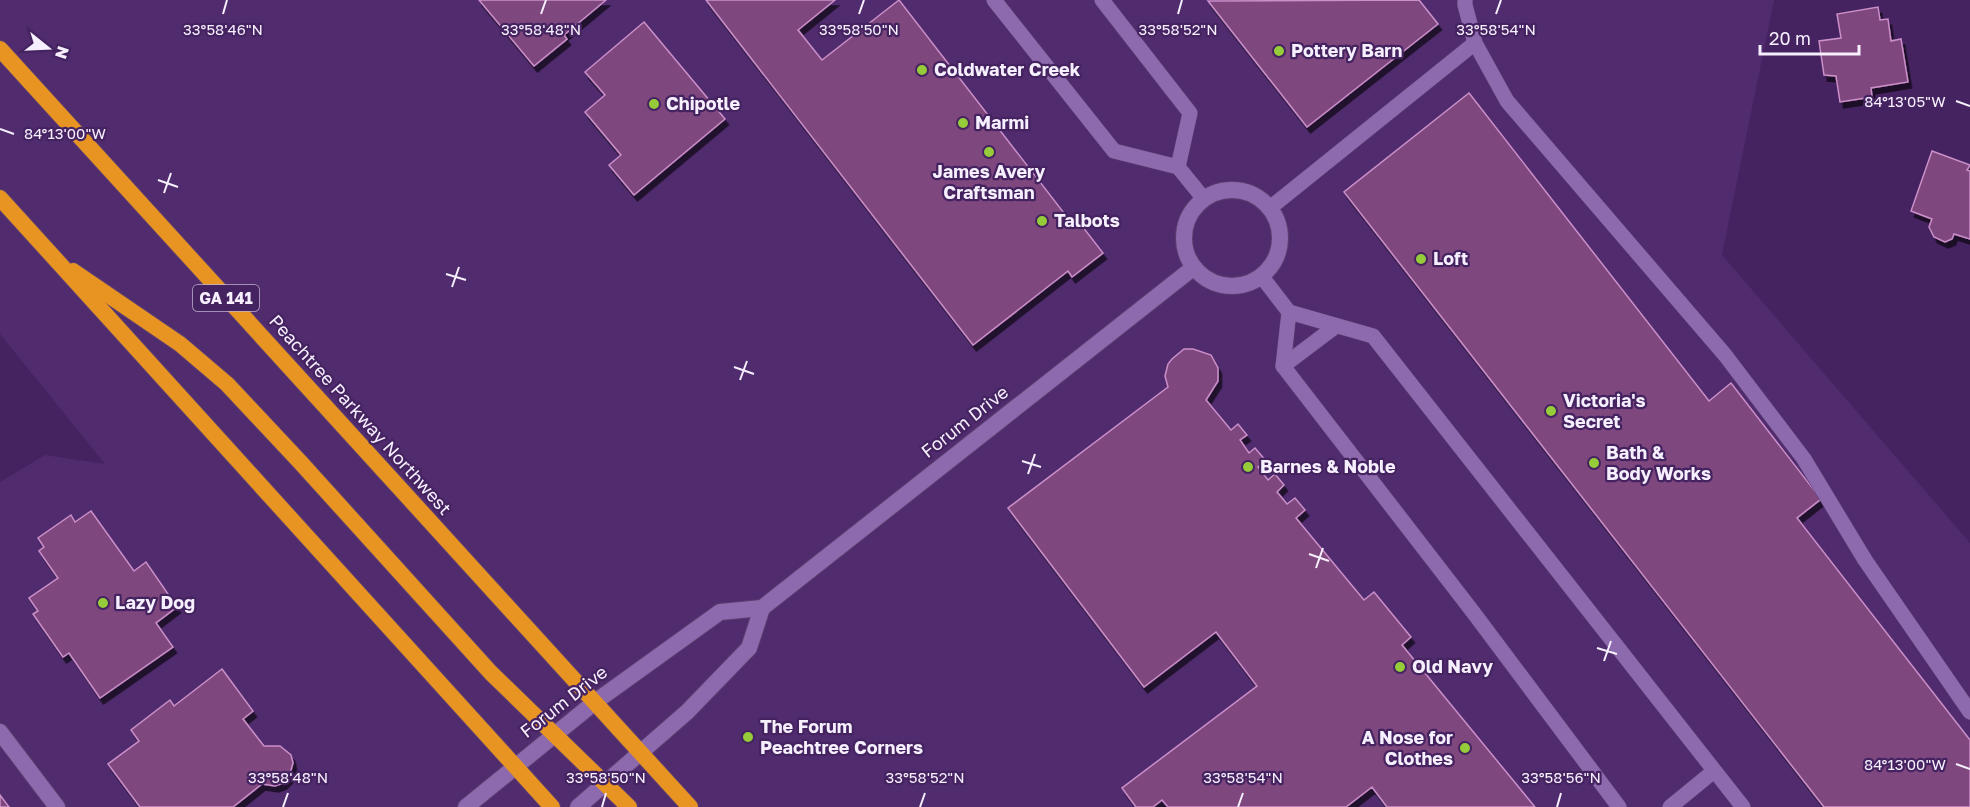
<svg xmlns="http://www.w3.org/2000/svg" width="1970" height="807" font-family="'Golos Text',sans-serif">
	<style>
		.built { fill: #502b6e }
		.building { fill: #7e477e; stroke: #cb8fc9; stroke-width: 1.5; filter: url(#shadow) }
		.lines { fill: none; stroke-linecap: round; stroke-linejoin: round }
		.service-casing { stroke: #5c3e70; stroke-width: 16 }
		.minor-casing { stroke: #5c3e70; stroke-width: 18 }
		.trunk-casing { stroke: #5c3e70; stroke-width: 18 }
		.service { stroke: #8d6aad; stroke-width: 15 }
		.minor { stroke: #8d6aad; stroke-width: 16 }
		.trunk { stroke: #e89422; stroke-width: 16 }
		.ticks { fill: none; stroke: #f6effe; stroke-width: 2 }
		.poi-dot { fill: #96cc39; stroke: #452360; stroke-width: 2 }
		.labels { text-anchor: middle; stroke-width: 4.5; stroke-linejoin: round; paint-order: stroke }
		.shield { fill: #452360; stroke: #c1b2cf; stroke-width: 1.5 }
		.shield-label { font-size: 16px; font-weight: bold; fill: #f6effe }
		.poi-label { font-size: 18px; font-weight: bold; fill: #f6effe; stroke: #452360; text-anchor: start }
		.street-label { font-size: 18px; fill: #f6effe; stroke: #452360 }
		.ticks-label { font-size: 15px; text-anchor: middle; fill: #f6effe; stroke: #452360; stroke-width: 4.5; stroke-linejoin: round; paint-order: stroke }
	</style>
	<defs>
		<filter id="shadow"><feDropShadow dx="3.5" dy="6" stdDeviation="0" flood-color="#0009"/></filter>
	</defs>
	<rect width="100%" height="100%" fill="#452360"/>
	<path class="built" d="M0,0H1774L1722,255L1970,543V807H0V482L45,455L105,464L0,334Z"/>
	<g class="building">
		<path d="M479,0H606L564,35L567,39L534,66Z"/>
		<path d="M706,0H835L798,30L822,60L899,0L1074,226L1079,222L1103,253L1072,277L1068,271L973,345Z"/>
		<path d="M1419,0L1438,24L1307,127L1208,1Z"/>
		<path d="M1878,7L1880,20L1888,19L1891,41L1901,39L1908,82L1871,88L1872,97L1840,102L1836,76L1824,75L1819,41L1841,38L1837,14Z"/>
		<path d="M644,22L725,119L634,195L609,165L621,155L585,112L605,95L585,72Z"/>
		<path d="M1469,93L1709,401L1731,383L1821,499L1797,518L1970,740V807H1824L1344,192Z"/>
		<path d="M1932,151L1970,165L1967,170L1970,171V239L1954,234L1952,239L1945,242L1934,237L1929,227L1932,219L1911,211Z"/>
		<path d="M1184,349H1193L1211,355L1218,368V381L1206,400L1231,430L1238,424L1247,435L1240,440L1249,453L1255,448L1266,461L1258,467L1268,480L1275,474L1284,485L1277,492L1287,504L1295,498L1305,510L1296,518L1364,600L1374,592L1411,637L1402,645L1535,807H1387L1372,787L1346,807H1168L1162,800L1153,807H1136L1122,788L1257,686L1216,632L1144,687L1008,508L1168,387L1165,376L1168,364L1172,359Z"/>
		<path d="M91,511L134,571L146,562L177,607L156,623L173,647L100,698L69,653L63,657L33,614L38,611L29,598L58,578L39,551L44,547L38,538L71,515L75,522Z"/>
		<path d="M222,669L253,711L243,719L264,746H280L291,755L293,763L289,777L283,783L275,786L262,784L233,807H140L108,764L139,741L131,730L170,700L174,706Z"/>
		<path d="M0,795L9,807H0Z"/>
	</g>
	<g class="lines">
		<g class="service-casing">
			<g id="service">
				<path d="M994,0L1114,151L1178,167L1204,199"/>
				<path d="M1102,0L1190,113L1178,167"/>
				<path d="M1465,0V5L1475,43L1507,101L1725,355L1804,459L1865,560L1970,712"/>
				<path d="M1270,208L1475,43"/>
				<path d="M1262,277L1289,312L1373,336L1743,807"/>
				<path d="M1289,312L1283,366L1473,612L1619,807"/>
				<path d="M1283,366L1336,326"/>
				<path d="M1670,807L1714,771"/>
			</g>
		</g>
		<g class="minor-casing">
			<g id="minor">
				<circle cx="1232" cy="238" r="48"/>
				<path d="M0,732L57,807"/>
				<path d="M466,807L595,702L720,612L762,608L1193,268"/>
				<path d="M578,807L687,712L749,648L762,608"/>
			</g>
		</g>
		<g class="trunk-casing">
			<g id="trunk">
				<path d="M0,49L690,807"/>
				<path d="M0,198L552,807"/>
				<path d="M73,271L180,344L227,384L301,463L491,673L629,807"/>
			</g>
		</g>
		<use href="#service" class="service"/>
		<use href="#minor" class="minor"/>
		<use href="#trunk" class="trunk"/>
	</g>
	<path class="ticks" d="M223,14L227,0M541,14L546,0M859,14L864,0M1178,14L1182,0M1496,14L1501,0M1956,101L1970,106M0,129L14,134M158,180L178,187M164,193L171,173M446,274L466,280M452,287L459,267M734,367L754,374M740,380L747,361M1022,461L1041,467M1028,474L1035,454M1309,554L1329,561M1316,568L1323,548M1597,648L1617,654M1604,661L1611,641M1956,764L1970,769M283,807L288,793M602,807L606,793M920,807L925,793M1238,807L1243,793M1557,807L1561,793"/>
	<g class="poi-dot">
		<circle cx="1279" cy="51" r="6"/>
		<circle cx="922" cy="70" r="6"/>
		<circle cx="654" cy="104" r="6"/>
		<circle cx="963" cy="123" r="6"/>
		<circle cx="989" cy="152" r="6"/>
		<circle cx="1042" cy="221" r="6"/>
		<circle cx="1421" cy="259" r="6"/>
		<circle cx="1551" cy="411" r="6"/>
		<circle cx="1594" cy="463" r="6"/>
		<circle cx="1248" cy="467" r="6"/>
		<circle cx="103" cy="603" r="6"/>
		<circle cx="1400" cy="667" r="6"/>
		<circle cx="748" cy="737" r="6"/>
		<circle cx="1465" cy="748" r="6"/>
	</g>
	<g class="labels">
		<rect class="shield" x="193" y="285" width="66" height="26" rx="4.5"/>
		<g class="shield-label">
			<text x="226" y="304">GA 141</text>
		</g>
		<g class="poi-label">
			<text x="1291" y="57">Pottery Barn</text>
			<text x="934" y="76">Coldwater Creek</text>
			<text x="666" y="110">Chipotle</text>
			<text x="975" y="129">Marmi</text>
			<text x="989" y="178" text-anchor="middle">James Avery<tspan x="989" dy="21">Craftsman</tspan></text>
			<text x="1054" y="227">Talbots</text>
			<text x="1433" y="265">Loft</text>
			<text x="1563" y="407">Victoria's<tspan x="1563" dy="21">Secret</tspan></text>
			<text x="1606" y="459">Bath &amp;<tspan x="1606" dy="21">Body Works</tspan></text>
			<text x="1260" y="473">Barnes &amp; Noble</text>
			<text x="115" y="609">Lazy Dog</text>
			<text x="1412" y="673">Old Navy</text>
			<text x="760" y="733">The Forum<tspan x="760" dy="21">Peachtree Corners</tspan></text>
			<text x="1453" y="744" text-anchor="end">A Nose for<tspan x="1453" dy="21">Clothes</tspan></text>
		</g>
		<g class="street-label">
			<text transform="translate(360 415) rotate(48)" y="6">Peachtree Parkway Northwest</text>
			<text transform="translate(965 422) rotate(-38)" y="6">Forum Drive</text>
			<text transform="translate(564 702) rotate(-38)" y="6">Forum Drive</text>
		</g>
	</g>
	<g class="ticks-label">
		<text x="223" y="35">33°58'46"N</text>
		<text x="541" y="35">33°58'48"N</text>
		<text x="859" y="35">33°58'50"N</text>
		<text x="1178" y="35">33°58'52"N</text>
		<text x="1496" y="35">33°58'54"N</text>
		<text x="1905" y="107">84°13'05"W</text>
		<text x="65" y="139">84°13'00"W</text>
		<text x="1905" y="770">84°13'00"W</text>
		<text x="288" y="783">33°58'48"N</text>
		<text x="606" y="783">33°58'50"N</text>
		<text x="925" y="783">33°58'52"N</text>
		<text x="1243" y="783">33°58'54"N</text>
		<text x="1561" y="783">33°58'56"N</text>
	</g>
	<g transform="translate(48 48) rotate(108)" stroke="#452360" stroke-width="4.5" paint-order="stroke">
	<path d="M0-4.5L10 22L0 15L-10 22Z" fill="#f6effe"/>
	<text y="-9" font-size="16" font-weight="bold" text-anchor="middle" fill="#f6effe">N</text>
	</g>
	<path d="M1760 45v9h99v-9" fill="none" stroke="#f6effe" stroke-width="3"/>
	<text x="1769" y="45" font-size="18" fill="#f6effe" stroke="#452360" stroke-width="4.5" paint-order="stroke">20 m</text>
</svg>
